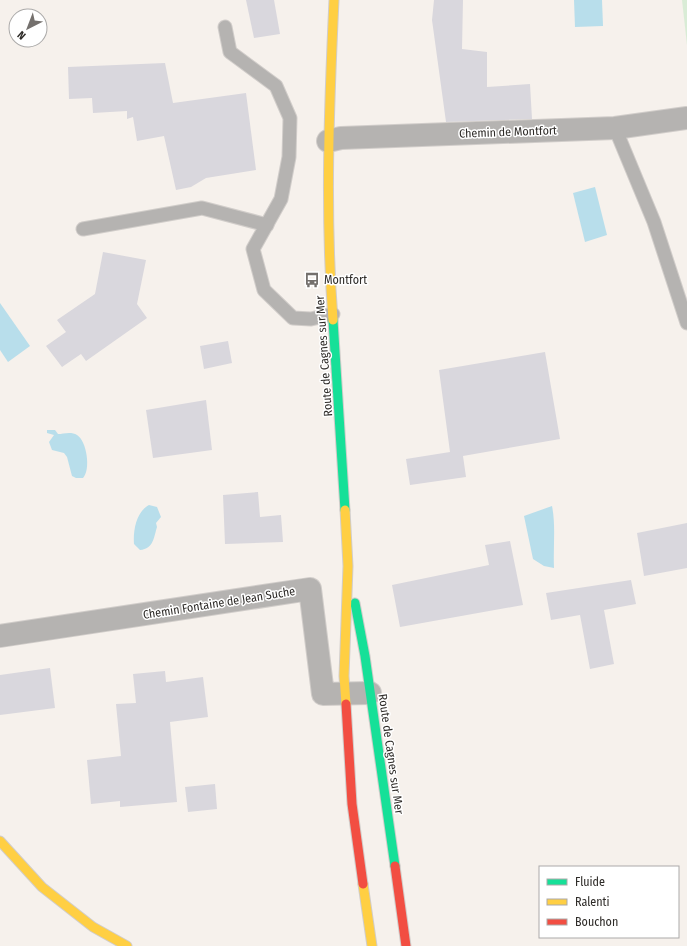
<svg xmlns="http://www.w3.org/2000/svg" width="687" height="946" font-family="'Fira Sans Condensed',sans-serif">
	<style>
		.green { fill: #d9ecd6 }
		.water { fill: #b8deeb }
		.building { fill: #d9d7dd }
		.lines { fill: none; stroke-linecap: round; stroke-linejoin: round }
		.lane-casing { stroke: #d1cdca; stroke-width: 15 }
		.street-casing { stroke: #d1cdca; stroke-width: 24 }
		.fast-casing { stroke: #d1cdca; stroke-width: 11 }
		.slow-casing { stroke: #d1cdca; stroke-width: 11 }
		.jam-casing { stroke: #d1cdca; stroke-width: 11 }
		.lane { stroke: #b5b3b1; stroke-width: 13 }
		.street { stroke: #b5b3b1; stroke-width: 22 }
		.fast { stroke: #16e098; stroke-width: 9 }
		.slow { stroke: #ffcf43; stroke-width: 9 }
		.jam { stroke: #f24e42; stroke-width: 9 }
		.labels { text-anchor: middle; stroke-width: 3; stroke-linejoin: round; paint-order: stroke }
		.street-label { font-size: 12px; fill: #2e2b28; stroke: #fff }
		.poi-label { font-size: 12px; fill: #2e2b28; stroke: #fff; text-anchor: start }
	</style>
	<rect width="100%" height="100%" fill="#f6f1ec"/>
	<path class="green" d="M682,0H687V45Z"/>
	<g class="water">
		<path d="M574,0H602L603,26L575,27Z"/>
		<path d="M595,187L607,235L585,242L573,193Z"/>
		<path d="M0,303L30,346L8,362L0,350Z"/>
		<path d="M47,430H55L58,434C63,434 71,431 77,435C87,441 91,470 83,478H76L72,476L67,457L64,453L52,450L49,442L54,435L47,433Z"/>
		<path d="M149,505L157,507L161,517L156,523L157,527C154,536 154,549 140,550L134,544C133,531 136,512 149,505Z"/>
		<path d="M552,506C556,526 553,547 554,568L544,566L533,559L524,516Z"/>
	</g>
	<g class="building">
		<path d="M246,0H274L280,34L254,38Z"/>
		<path d="M434,0H463L462,49L487,52V87L530,84L532,119L446,122L432,20Z"/>
		<path d="M165,63L173,103L246,93L256,170L206,178L191,187L176,190L164,136L137,141L133,117L127,119V111L93,113L92,98L69,99L68,67Z"/>
		<path d="M103,252L146,260L137,304L147,318L86,361L81,354L62,367L46,346L66,332L57,320L95,294Z"/>
		<path d="M228,341L232,363L204,369L200,346Z"/>
		<path d="M545,352L560,439L463,456L466,477L410,485L406,459L450,452L439,370Z"/>
		<path d="M206,400L212,450L153,458L146,410Z"/>
		<path d="M258,492L260,517L281,515L283,542L225,544L223,495Z"/>
		<path d="M687,523V568L644,576L637,533Z"/>
		<path d="M510,541L523,605L400,627L392,585L489,565L485,545Z"/>
		<path d="M631,580L636,604L604,610L614,664L590,669L580,615L551,620L546,593Z"/>
		<path d="M50,668L55,708L0,715V675Z"/>
		<path d="M165,671L166,682L203,677L208,717L170,722L177,802L120,807V801L91,804L87,760L121,756L116,704L136,703L133,674Z"/>
		<path d="M215,784L217,809L188,812L185,787Z"/>
	</g>
	<g class="lines">
		<g class="lane-casing">
			<g id="lane">
				<path d="M225,27L230,52L276,86L290,118L289,157L281,199L253,249L264,290L293,318L311,319L333,314"/>
				<path d="M615,128L654,222L687,323"/>
				<path d="M83,229L202,208L267,225"/>
			</g>
		</g>
		<g class="street-casing">
			<g id="street">
				<path d="M328,141L341,138L615,128L687,118"/>
				<path d="M0,636L310,589L323,694L370,693"/>
			</g>
		</g>
		<g class="fast-casing">
			<g id="fast">
				<path d="M333,320L345,510"/>
				<path d="M355,603L365,656L395,866"/>
			</g>
		</g>
		<g class="slow-casing">
			<g id="slow">
				<path d="M333,320C325,213 329,107 334,0"/>
				<path d="M345,510L348,566L344,676L346,704"/>
				<path d="M0,841L42,887L93,927L127,946"/>
				<path d="M363,884L372,946"/>
			</g>
		</g>
		<g class="jam-casing">
			<g id="jam">
				<path d="M346,704L352,804L363,884"/>
				<path d="M395,866L406,946"/>
			</g>
		</g>
		<use href="#lane" class="lane"/>
		<use href="#street" class="street"/>
		<use href="#fast" class="fast"/>
		<use href="#slow" class="slow"/>
		<use href="#jam" class="jam"/>
	</g>
	<defs>
		<g id="bus-bare" transform="scale(1.2)"><path d="M-5-6H5V4H4V6H2V4H-2V6H-4V4H-5ZM-3.5-4V0h7V-4ZM-3.5 1.2v1.5H-2V1.2ZM2 1.2v1.5H3.5V1.2Z" fill="#74706d" stroke="#fff" stroke-width="2.5" paint-order="stroke"/></g>
	</defs>
	<g fill-rule="evenodd">
		<use href="#bus-bare" x="312" y="280"/>
	</g>
	<g class="labels">
		<g class="street-label">
			<text transform="translate(508 132) rotate(-2)" y="4">Chemin de Montfort</text>
			<text transform="translate(324 356) rotate(-94)" y="4">Route de Cagnes sur Mer</text>
			<text transform="translate(219 603) rotate(-9)" y="4">Chemin Fontaine de Jean Suche</text>
			<text transform="translate(391 754) rotate(82)" y="4">Route de Cagnes sur Mer</text>
		</g>
		<g class="poi-label">
			<text x="324" y="284">Montfort</text>
		</g>
	</g>
	<rect x="539" y="866" width="140" height="72" fill="#ffffff" stroke="#abaaa9"/>
	<rect x="547" y="879" width="20" height="6" fill="#16e098" stroke="#abaaa9"/>
	<text x="575" y="886" font-size="12" fill="#2e2b28">Fluide</text>
	<rect x="547" y="899" width="20" height="6" fill="#ffcf43" stroke="#abaaa9"/>
	<text x="575" y="906" font-size="12" fill="#2e2b28">Ralenti</text>
	<rect x="547" y="919" width="20" height="6" fill="#f24e42" stroke="#abaaa9"/>
	<text x="575" y="926" font-size="12" fill="#2e2b28">Bouchon</text>
	<g transform="translate(28 28) rotate(222)"><circle r="19" fill="#ffffff" stroke="#abaaa9"/>
	<path d="M0-3L7 15L0 10L-7 15Z" fill="#74706d"/>
	<text y="-6" font-size="11" font-weight="bold" text-anchor="middle" fill="#2e2b28">N</text>
	</g>
</svg>
